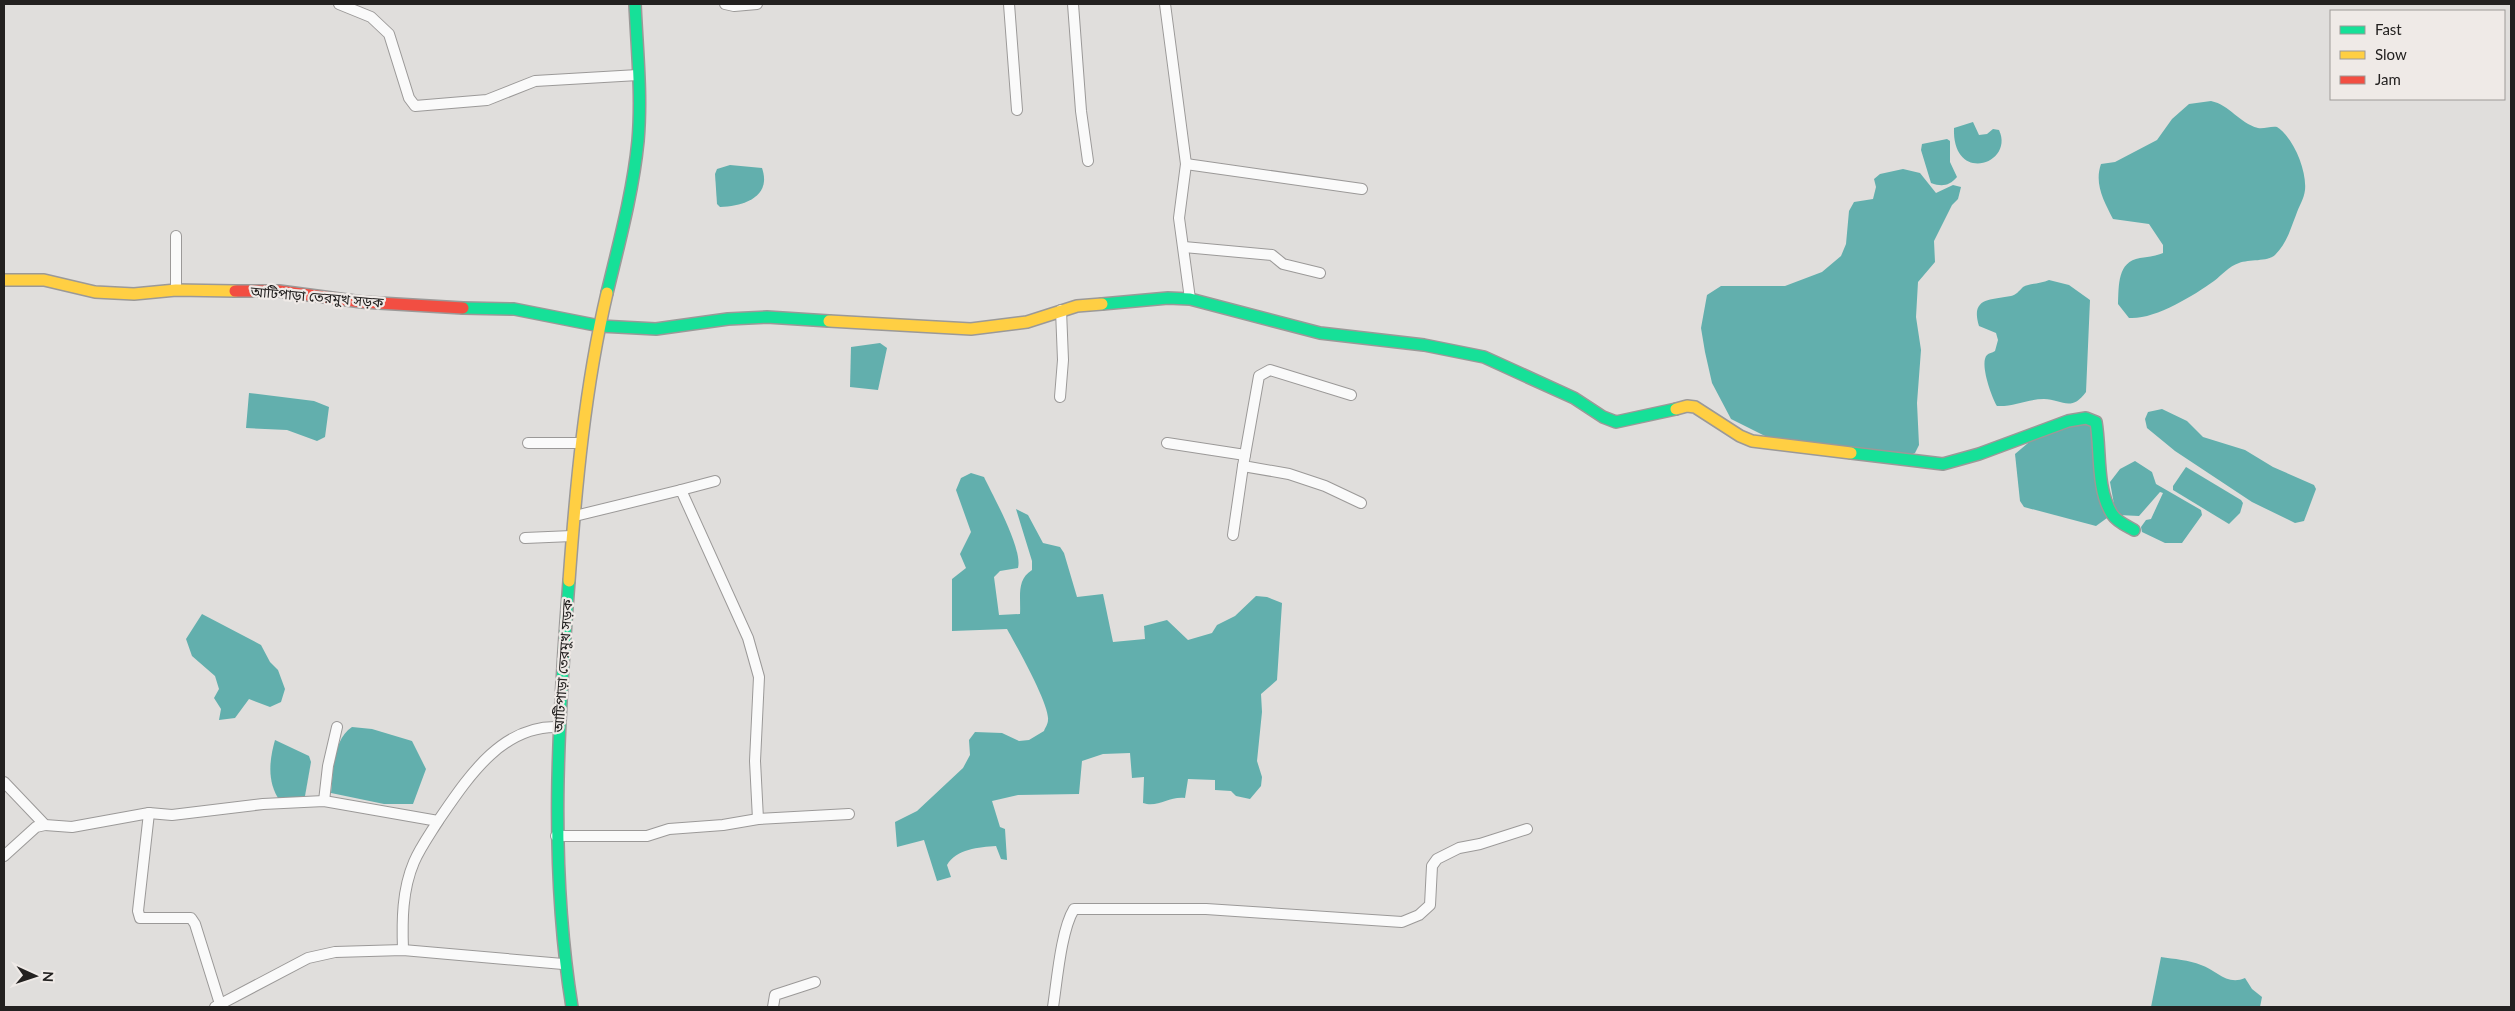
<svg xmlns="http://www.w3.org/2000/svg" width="2515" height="1011" font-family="Lato,'Noto Sans Bengali',sans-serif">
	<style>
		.water { fill: #62afad }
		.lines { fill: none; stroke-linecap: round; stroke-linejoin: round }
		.street-casing { stroke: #9b9998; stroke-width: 12 }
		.fast-casing { stroke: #9b9998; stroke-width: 14 }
		.slow-casing { stroke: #9b9998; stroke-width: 14 }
		.jam-casing { stroke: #9b9998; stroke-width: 14 }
		.street { stroke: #fafafa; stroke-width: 10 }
		.fast { stroke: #16e098; stroke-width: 11 }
		.slow { stroke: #ffcf43; stroke-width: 11 }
		.jam { stroke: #f24e42; stroke-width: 11 }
		.labels { text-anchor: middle; stroke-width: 4.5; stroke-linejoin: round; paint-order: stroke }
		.street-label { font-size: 14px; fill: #232120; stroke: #efeae7 }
	</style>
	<rect width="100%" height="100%" fill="#e0dedc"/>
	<g class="water">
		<path d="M2211,101C2230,105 2239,123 2258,128C2264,129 2271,126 2277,127C2293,137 2307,170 2305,190C2304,199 2299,206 2296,215C2290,230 2287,243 2275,255C2267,262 2249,259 2239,263C2229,266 2222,275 2214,281C2193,296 2154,320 2129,318L2118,304C2119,285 2117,262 2140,258C2149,257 2155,256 2163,253V245L2149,224L2113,219C2104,201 2094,184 2101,164L2115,162L2157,140L2172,119L2189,104Z"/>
		<path d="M1973,122L1979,135L1987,134L1993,129L1999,130C2015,164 1952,185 1954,128Z"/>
		<path d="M1947,139L1950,141V162L1957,177C1949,186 1942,187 1931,183L1921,150L1922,144Z"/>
		<path d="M730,165L762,168C772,197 744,206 720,207L717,204L715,174L717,169Z"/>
		<path d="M1903,169L1920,173L1936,193L1953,185L1961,187L1958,199L1952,205L1934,241L1935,262L1918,282L1916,317L1921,350L1917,403L1919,445L1915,453L1908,456L1771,439L1731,419L1712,383L1705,352L1701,328L1707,295L1721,286H1785L1822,272L1841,256L1846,244L1849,211L1854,202L1873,199L1876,187L1874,179L1880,174Z"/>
		<path d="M2049,280L2069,285L2090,300L2086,392C2071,413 2061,399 2044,399C2028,399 2013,407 1997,406C1992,398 1979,363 1987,355C1989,353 1992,353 1995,351L1998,340L1996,333L1979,326C1970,297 1991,300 2011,296C2016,295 2019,291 2023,287C2030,283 2041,284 2049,280Z"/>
		<path d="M880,343L887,348L878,390L850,387L851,347Z"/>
		<path d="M249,393L314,401L329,407L325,437L317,441L287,430L246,428Z"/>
		<path d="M2162,409L2187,421L2203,437L2245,450L2273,467L2314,485L2316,489L2304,521L2295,523L2252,502L2175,451L2147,428L2145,419L2148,412Z"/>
		<path d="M2070,423L2091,425L2107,518L2096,526L2024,507L2020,501L2015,454L2034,438Z"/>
		<path d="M2135,461L2152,472L2156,484L2201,510L2202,515L2182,543H2165L2142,532L2141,527L2146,520L2151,519L2163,493L2160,492L2139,516L2119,515L2115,510L2110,482L2120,469Z"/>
		<path d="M2186,467L2241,500L2243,503L2240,513L2229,524L2173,490V486Z"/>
		<path d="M971,473L984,477C993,496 1023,549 1018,568L1000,571L994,577L999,615L1020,614C1021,597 1016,580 1032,570V561L1016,509L1028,515L1043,543L1060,547L1064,553L1077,597L1103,594L1113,642L1145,639L1144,626L1167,620L1188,640L1212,633L1217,625L1235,616L1256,596L1267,597L1282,603L1277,680L1261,694L1262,712L1257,761L1262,777L1261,786L1250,799L1236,796L1231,791L1215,790V780L1188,779L1185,798C1169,796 1158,808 1143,803L1144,777L1132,778L1130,753L1103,754L1082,761L1079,794L1018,795L992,801L1000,827L1005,829L1007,860L1001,859L996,846C979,847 956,849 947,865L951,877L937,881L924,840L897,847L895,822L917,811L963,768L970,755L969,740L975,732L1002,733L1019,741L1029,740L1044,731C1045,728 1048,724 1048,720C1050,705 1016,645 1007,629L952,631V579L966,568L960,554L971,532L956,490L961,478Z"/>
		<path d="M202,614L261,645L270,662L278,670L285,689L281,702L270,707L249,699L235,718L219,720L221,709L214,698L219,689L215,676L192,656L186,639Z"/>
		<path d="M352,727L372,729L412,741L426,769L413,804H384L331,793C333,773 333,739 352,727Z"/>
		<path d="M275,740L309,756L311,762L305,796L280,801C267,783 269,761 275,740Z"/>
		<path d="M2161,957C2174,959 2189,960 2201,965C2216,970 2227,986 2245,978L2252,989L2262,997L2260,1007H2151Z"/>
	</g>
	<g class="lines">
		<g class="street-casing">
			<g id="street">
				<path d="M339,4L371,17L389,34L409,98L415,106L487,100L535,81L638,75"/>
				<path d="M725,4L734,6L757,4"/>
				<path d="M1009,4L1017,110"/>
				<path d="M1073,4L1081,111L1088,161"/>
				<path d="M1165,4L1186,164L1179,218L1190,299"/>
				<path d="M1186,164L1362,189"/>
				<path d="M1184,247L1272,255L1283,264L1320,273"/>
				<path d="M176,290V236"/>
				<path d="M1060,397L1063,360L1061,310"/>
				<path d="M528,443H581"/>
				<path d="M1167,443L1245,455L1259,376L1270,370L1351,395"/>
				<path d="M1245,455L1243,466L1289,474L1325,486L1361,503"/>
				<path d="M681,490L715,481"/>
				<path d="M575,516L681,490L748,638L759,677L755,761L758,819"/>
				<path d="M1233,535L1243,466"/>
				<path d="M525,538L572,536"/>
				<path d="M4,782L45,825L72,827L149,813L172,815L263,804L324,801L438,821C467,779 501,725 558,727"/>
				<path d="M324,801L328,766L337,727"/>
				<path d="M149,813L138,911L140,918H191L195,924L220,1004"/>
				<path d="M556,836H647L669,829L723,825L758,819L849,814"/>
				<path d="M4,856L36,827L45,825"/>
				<path d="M403,950C402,921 402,890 414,862C420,848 430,834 438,821"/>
				<path d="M215,1007L308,958L335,952L403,950L563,964"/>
				<path d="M773,1007L775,995L815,982"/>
				<path d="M1053,1007C1057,981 1061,930 1074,909H1206L1402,922L1419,915L1430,905L1432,866L1437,859L1459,848L1480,844L1527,829"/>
			</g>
		</g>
		<g class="fast-casing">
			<g id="fast">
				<path d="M607,293C619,243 633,192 638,141C642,95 637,49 635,4"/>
				<path d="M1102,304L1168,298L1190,299L1320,333L1424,345L1484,357L1574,398L1603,417L1616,422L1676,409"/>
				<path d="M463,308L514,309L600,326L656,329L728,319L767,317L829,321"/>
				<path d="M1851,453L1943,464L1979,454L2068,421L2086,418L2096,422C2101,450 2096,489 2112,514C2117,522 2127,526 2134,530"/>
				<path d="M569,581C558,724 549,865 572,1007"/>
			</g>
		</g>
		<g class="slow-casing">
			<g id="slow">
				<path d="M4,280H44L95,292L134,294L176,290L235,291"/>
				<path d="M829,321L971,329L1027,322L1077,306L1102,304"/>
				<path d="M1676,409L1687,406L1695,407L1740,436L1752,441L1851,453"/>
				<path d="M569,581C576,485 585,387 607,293"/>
			</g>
		</g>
		<g class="jam-casing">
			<path id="jam" d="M235,291H279L362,302L463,308"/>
		</g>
		<use href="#street" class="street"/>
		<use href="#fast" class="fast"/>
		<use href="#slow" class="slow"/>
		<use href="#jam" class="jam"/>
	</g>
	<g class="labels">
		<g class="street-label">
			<text transform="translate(317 297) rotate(5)" y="5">আটিপাড়া তেরমুখ সড়ক</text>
			<text transform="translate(563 666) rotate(-86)" y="5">আটিপাড়া তেরমুখ সড়ক</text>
		</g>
	</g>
	<rect width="2515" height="1011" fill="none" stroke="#232120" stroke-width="10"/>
	<rect x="2330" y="10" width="175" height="90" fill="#efeae7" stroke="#9d9a97"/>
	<rect x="2340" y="26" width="25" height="8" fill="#16e098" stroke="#9d9a97"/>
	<text x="2375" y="35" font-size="15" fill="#232120">Fast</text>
	<rect x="2340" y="51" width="25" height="8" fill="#ffcf43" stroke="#9d9a97"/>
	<text x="2375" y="60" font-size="15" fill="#232120">Slow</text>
	<rect x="2340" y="76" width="25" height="8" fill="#f24e42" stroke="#9d9a97"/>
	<text x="2375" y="85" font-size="15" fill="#232120">Jam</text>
	<g transform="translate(35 976) rotate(93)" stroke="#efeae7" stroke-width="4" paint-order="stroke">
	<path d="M0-4L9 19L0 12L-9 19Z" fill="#232120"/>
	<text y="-8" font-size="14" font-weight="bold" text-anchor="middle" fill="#232120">N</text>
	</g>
</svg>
